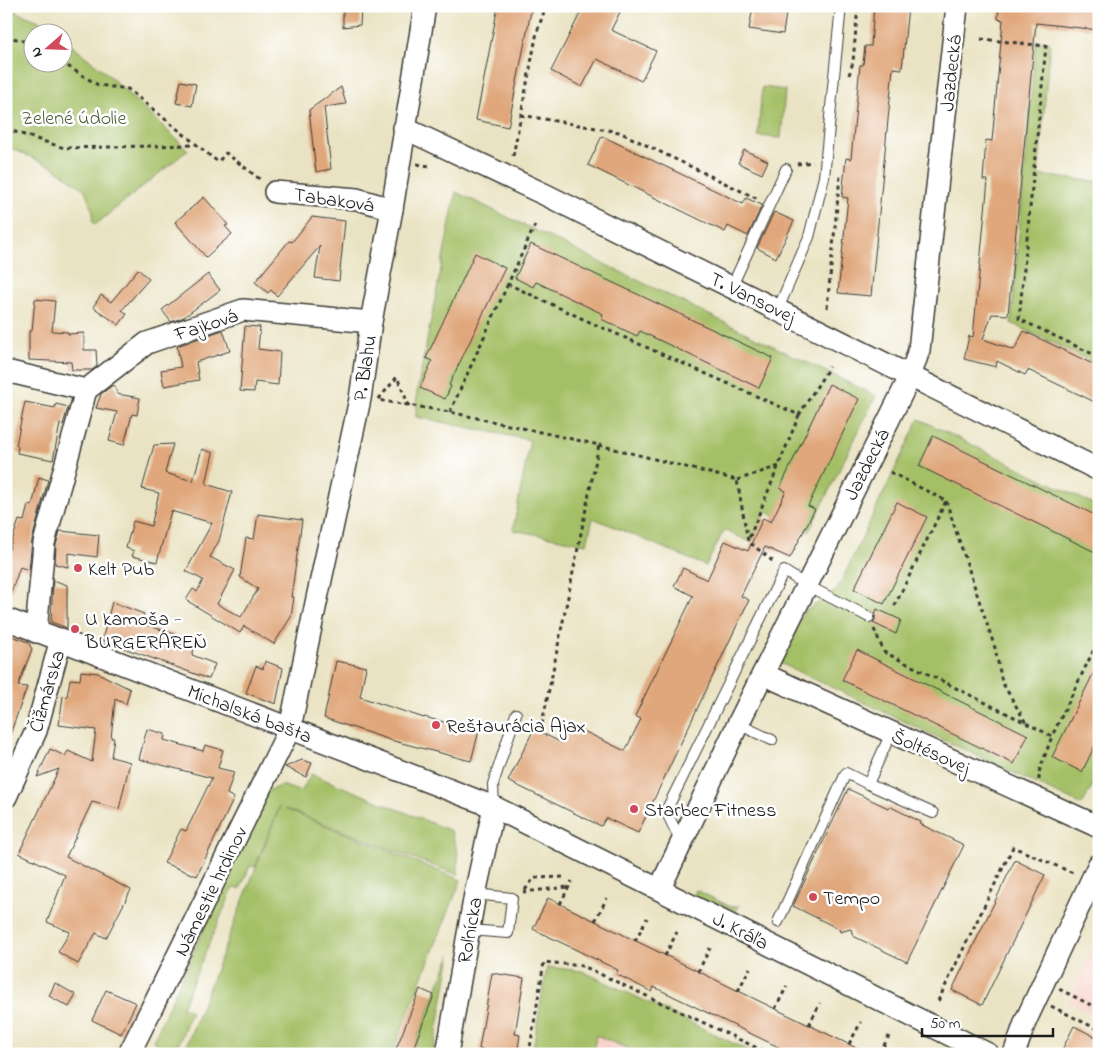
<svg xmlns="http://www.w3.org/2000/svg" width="1105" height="1060" font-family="'Indie Flower',sans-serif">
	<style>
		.built { fill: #f7d1c8 }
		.green { fill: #a4c066; stroke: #606e41 }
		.building { fill: #e0a77c }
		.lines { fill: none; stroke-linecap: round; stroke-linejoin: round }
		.service-casing { stroke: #3b3a35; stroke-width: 12 }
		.minor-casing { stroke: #3b3a35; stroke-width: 24 }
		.path { stroke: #3b3a35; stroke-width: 3; stroke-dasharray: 4 4; stroke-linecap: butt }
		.service { stroke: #fff; stroke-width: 10 }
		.minor { stroke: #fff; stroke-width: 21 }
		.poi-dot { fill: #d1495b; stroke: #fff; stroke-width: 2 }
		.labels { text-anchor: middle; stroke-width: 5; stroke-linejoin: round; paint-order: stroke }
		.street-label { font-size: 20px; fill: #1c1c1c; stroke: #fff }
		.park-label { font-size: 20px; fill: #525e3a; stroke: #fff }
		.poi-label { font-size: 20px; fill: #1c1c1c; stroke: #fff; text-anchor: start }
	</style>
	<rect width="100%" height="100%" fill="#fff"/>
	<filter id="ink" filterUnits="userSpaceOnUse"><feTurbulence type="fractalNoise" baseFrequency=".02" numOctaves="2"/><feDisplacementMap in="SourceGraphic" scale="10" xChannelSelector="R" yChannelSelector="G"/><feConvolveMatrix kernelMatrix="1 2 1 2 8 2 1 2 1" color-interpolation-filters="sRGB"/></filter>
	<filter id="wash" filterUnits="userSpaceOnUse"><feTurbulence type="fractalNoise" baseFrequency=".0096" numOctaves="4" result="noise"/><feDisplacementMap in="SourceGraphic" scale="20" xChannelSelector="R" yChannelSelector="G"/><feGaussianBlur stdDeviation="1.12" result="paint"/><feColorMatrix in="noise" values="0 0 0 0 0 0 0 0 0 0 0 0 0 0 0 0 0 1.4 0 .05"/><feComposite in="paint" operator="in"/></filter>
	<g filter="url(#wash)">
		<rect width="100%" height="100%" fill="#eae3c3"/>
		<g class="built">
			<path d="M1099,936V1018L1068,1002Z"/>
			<path d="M596,1035L640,1054H593Z"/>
		</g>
		<g class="green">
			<path d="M6,8L39,21L54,32H32V62H62L63,39L103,70L188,150L95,225L92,220L93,212L85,190L53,167L6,146Z"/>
			<path d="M1036,41L1050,43L1038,175L1099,182V365L1011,323Z"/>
			<path d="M762,87L785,90L781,138L758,136Z"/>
			<path d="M456,192L876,396L810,529L808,532L765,511L751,542L724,530L706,566L593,518L587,544L513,530L530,440L416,417L417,392Z"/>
			<path d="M919,419L1099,507V773L1082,805L780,663L803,613L837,590Z"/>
			<path d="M311,774L451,831L458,854V875L285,809L461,880L392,1054H183L280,806L255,867L250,866L240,889L233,888L182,1007L191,1011L175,1054H163L166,1047L153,1041L266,792L282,785L301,792Z"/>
			<path d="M696,890L731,907L739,906L733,918L692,898Z"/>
			<path d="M451,954L433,1054H411Z"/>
			<path d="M547,967L582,971L756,1054H640L596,1035L593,1054H532Z"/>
		</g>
		<g id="blocks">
			<g class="building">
				<path d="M343,6H361L360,25L343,27Z"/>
				<path d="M498,6H532L508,127L476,120Z"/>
				<path d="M584,6H623L611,30L656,51L641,81L597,59L582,87L551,71Z"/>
				<path d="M759,6H787L783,34L749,29L753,7L759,8Z"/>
				<path d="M874,6H908L902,69L893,68L871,296L838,293L848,198L842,197L846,158L851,159L860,65H863L865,46H871Z"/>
				<path d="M999,6H1099V30L1036,23L1008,315L992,314L983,339L1014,350L1024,331L1099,367V404L1028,370L1025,375L997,361L996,367L964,359L969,336L973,337L988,180H983L986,140L992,141L1003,20L998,19Z"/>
				<path d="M181,81L196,84L192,106L176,103Z"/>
				<path d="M341,87L346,104L324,107L331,169L316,172L309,110Z"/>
				<path d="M602,136L743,204L746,198L762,205L748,236L728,226L725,232L588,165Z"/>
				<path d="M744,150L768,161L762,174L738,163Z"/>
				<path d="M204,197L228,225L225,226L232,234L206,257L175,222Z"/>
				<path d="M774,212L794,221L776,258L757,248Z"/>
				<path d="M312,217L345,221L339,281L315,278L320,246L277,296L271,290L268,293L255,282L289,241L292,242Z"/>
				<path d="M531,244L773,358L759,388L640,331L637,336L601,319L603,314L536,282L533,287L515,278Z"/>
				<path d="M475,253L505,268L449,385L451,386L445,399L420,388L432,361L426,358Z"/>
				<path d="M138,269L149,279L122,310L127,314L119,325L93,307L101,295L111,302Z"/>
				<path d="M208,274L220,290L184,317L171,322L162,310Z"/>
				<path d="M35,299L55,301L52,331L68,332V334L84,333V350H96L97,366L92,370H72L71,362L29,360V331H32Z"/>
				<path d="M245,326L260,327L258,349L280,352L278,385L255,382L254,392L240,391Z"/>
				<path d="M223,330L230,351L196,362L199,380L164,386L161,370L181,367L177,346Z"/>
				<path d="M829,384L859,399L808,506L815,509L790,558L765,547L741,596L749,600L638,833L606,818L601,826L508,781L534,729L562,743L571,725L625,751L641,719L635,716L693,596L674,586L683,568L707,580L725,541L748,551L763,518L771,522L786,491L780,488Z"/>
				<path d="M113,385L115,386L117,394L140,398L137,415L132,414L124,445L109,441L117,412L96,408L101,394Z"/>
				<path d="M25,402L55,408L56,404L68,407L63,425L60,424L53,460L17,453L18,446L16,445Z"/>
				<path d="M933,436L1099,517V554L919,466Z"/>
				<path d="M173,444L165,473L193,481L202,449L213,453L206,484L232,492L219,541L210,557L235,570L217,604L241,617L258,589L240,577L246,538L254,539L258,514L302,520L291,597H294L291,617L274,644L244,626L240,633L186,600L193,589L197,592L203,580L186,571L212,523L171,511L157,562L132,556L134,551L126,548L133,521L151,526L159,493L142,489L154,445Z"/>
				<path d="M39,477L48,480L32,540L29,570L20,567L8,601L6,600V558L19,520L24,521L28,505L32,506Z"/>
				<path d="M897,502L927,517L884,604L854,589Z"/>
				<path d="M60,531L99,535L97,557L68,553V567L55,564L56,545Z"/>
				<path d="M53,580L67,585V628L51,622Z"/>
				<path d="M112,602L144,614L140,623L181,636L177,643L194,649L192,655L215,664L209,679L102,640Z"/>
				<path d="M877,609L901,620L896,634L873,623L875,620V614Z"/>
				<path d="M6,634L28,642L32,649L18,686L27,687L8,740L6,739Z"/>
				<path d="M857,650L1028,735L1014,764L842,680Z"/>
				<path d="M265,661L283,668L276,704L246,693L256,666L263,669Z"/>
				<path d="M336,661L366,667L360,697L424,718V717L479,731L471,761L390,740L324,718Z"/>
				<path d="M1099,662V737L1082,772L1052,757Z"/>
				<path d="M81,671L98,673L130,689L126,704L115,699L111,738H114L111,757L130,762L119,809L92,802L66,857L131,890L106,938L96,933L78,964L58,952L70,932L47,922L65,875L19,853L59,769L37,777L50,749L65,756L68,751L92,762L96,730L59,725L63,696L67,697L70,679L80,680Z"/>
				<path d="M147,729L165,734L164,740L203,751L205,745L223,750L218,768L234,772L227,794L234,798L197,876L164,863L181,829L186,831L212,778L139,759Z"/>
				<path d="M302,760L312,763L306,777L285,767Z"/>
				<path d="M848,789L888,808L889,806L921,822L920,824L964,845L907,962L853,936L851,929L840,932L839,929L793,906Z"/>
				<path d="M1015,860L1045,875L982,1005L952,990Z"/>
				<path d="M548,898L761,1002L869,1054H793L654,987L652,992L616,974L618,970L533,929Z"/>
				<path d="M492,973L524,978L515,1034L520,1035L517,1054H483L484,1050L479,1049Z"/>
				<path d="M55,983L76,995L69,1007L49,996Z"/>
				<path d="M420,989L434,995L411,1054H394Z"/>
				<path d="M106,990L136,1003L121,1034L92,1020Z"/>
				<path d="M1074,1026L1099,1039V1054H1069L1062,1050Z"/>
			</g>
		</g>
	</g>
	<g filter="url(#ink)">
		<use href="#blocks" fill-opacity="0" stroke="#3b3a35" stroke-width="1"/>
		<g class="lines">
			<g class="service-casing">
				<g id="service">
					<path d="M732,286L786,169"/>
					<path d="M778,309L809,237L824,177L841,6"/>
					<path d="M738,724L772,740"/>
					<path d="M868,784L933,813"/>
					<path d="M494,807L493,784L516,714"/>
					<path d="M681,842L666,811L784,571L806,585L869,617"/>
					<path d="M778,922L846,773L868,784L891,733"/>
					<path d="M469,930L508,933L512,898L475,894"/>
				</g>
			</g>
			<g class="minor-casing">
				<g id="minor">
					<path d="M404,128L548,196L1099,470"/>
					<path d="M275,192L357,199L392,209"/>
					<path d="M6,371L86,390"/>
					<path d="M6,619L494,807L988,1054"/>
					<path d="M36,632L44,543L86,390L147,343L243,310L371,322"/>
					<path d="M763,674L1099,827"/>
					<path d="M6,797L36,731L61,639"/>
					<path d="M660,888L738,724L910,377L919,350L957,6"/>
					<path d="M129,1054L290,728L316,603L360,399L371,322L392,209L425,6"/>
					<path d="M447,1054L475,894L494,807"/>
					<path d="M1014,1054L1026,1020L1099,864"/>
				</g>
			</g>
			<g class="path">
				<path d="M6,36L27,42L32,46"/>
				<path d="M981,39L1046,46L1019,319L1099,357"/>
				<path d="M61,62L98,85L128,89L218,162L226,153L261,180"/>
				<path d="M849,75L853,62L858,6"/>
				<path d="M521,115L619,132L758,199"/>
				<path d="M6,129L64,148L194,145"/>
				<path d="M513,156L537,32L546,6"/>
				<path d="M417,164L429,166"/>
				<path d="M797,164L813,162"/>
				<path d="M535,225L508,284L594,324L799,415L748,541"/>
				<path d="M827,308L840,176"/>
				<path d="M409,406L397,377L378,400L450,412L599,445L542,724"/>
				<path d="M450,412L508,284"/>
				<path d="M799,415L829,367"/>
				<path d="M599,445L737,480L748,541L775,563"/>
				<path d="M890,472L946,501L894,607"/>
				<path d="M737,480L779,466"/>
				<path d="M946,501L995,648L1002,682L1026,723"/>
				<path d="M874,629L884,652L1052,736L1099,639"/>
				<path d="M1039,780V772L1052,736"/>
				<path d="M525,890L534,878L564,877"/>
				<path d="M523,892L568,887"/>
				<path d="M560,904L572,881"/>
				<path d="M595,921L607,898"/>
				<path d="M635,941L647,918"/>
				<path d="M665,956L677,932"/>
				<path d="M698,972L710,948"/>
				<path d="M1059,989L1099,1009"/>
				<path d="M738,991L750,968"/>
				<path d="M938,1001L1013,847L1073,873"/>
				<path d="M1051,1006L1099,1030"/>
				<path d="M775,1009L787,986"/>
				<path d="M809,1025L820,1003"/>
				<path d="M849,1044L861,1022"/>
				<path d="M753,1047L756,1054"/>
				<path d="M880,1053L889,1036"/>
				<path d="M529,1054L544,962L583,966L770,1054"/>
				<path d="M922,1054L923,1053"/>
			</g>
			<use href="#service" class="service"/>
			<use href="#minor" class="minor"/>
		</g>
	</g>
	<g class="poi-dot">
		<circle cx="78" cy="568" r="5"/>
		<circle cx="75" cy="629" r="5"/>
		<circle cx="436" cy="725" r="5"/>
		<circle cx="634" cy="809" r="5"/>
		<circle cx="813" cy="897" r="5"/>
	</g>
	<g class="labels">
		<g class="street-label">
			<text transform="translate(950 73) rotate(-84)" y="7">Jazdecká</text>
			<text transform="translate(334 199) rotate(8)" y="7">Tabaková</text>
			<text transform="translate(753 297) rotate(26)" y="7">T. Vansovej</text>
			<text transform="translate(206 324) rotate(-18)" y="7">Fajková</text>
			<text transform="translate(364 368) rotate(-81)" y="7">P. Blahu</text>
			<text transform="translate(866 464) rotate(-63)" y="7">Jazdecká</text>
			<text transform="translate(46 691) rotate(-74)" y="7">Čižmárska</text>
			<text transform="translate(250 713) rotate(21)" y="7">Michalská bašta</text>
			<text transform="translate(931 751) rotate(24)" y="7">Šoltésovej</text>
			<text transform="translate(210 891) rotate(-64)" y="7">Námestie hrdinov</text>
			<text transform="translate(469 930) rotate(-80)" y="7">Roľnícka</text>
			<text transform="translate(741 930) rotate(27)" y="7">J. Kráľa</text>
		</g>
		<g class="park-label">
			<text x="74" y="124">Zelené údolie</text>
		</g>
		<g class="poi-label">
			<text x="88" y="575">Kelt Pub</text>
			<text x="85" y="625">U kamoša -<tspan x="85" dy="23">BURGERÁREŇ</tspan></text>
			<text x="446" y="732">Reštaurácia Ajax</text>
			<text x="644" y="816">Starbec Fitness</text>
			<text x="823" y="904">Tempo</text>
		</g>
	</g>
	<rect width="1105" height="1060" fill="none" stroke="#fff" stroke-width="25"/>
	<g transform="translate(48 48) rotate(250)"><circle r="24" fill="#ffffff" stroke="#a4a4a4"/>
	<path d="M0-4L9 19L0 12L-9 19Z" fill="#d1495b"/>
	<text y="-8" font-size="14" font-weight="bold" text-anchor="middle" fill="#1c1c1c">N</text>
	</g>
	<path d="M922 1028v8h131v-8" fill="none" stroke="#1c1c1c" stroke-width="2.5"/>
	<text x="930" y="1028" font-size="15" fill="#1c1c1c" stroke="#ffffff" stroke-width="4" paint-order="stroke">50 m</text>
</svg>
